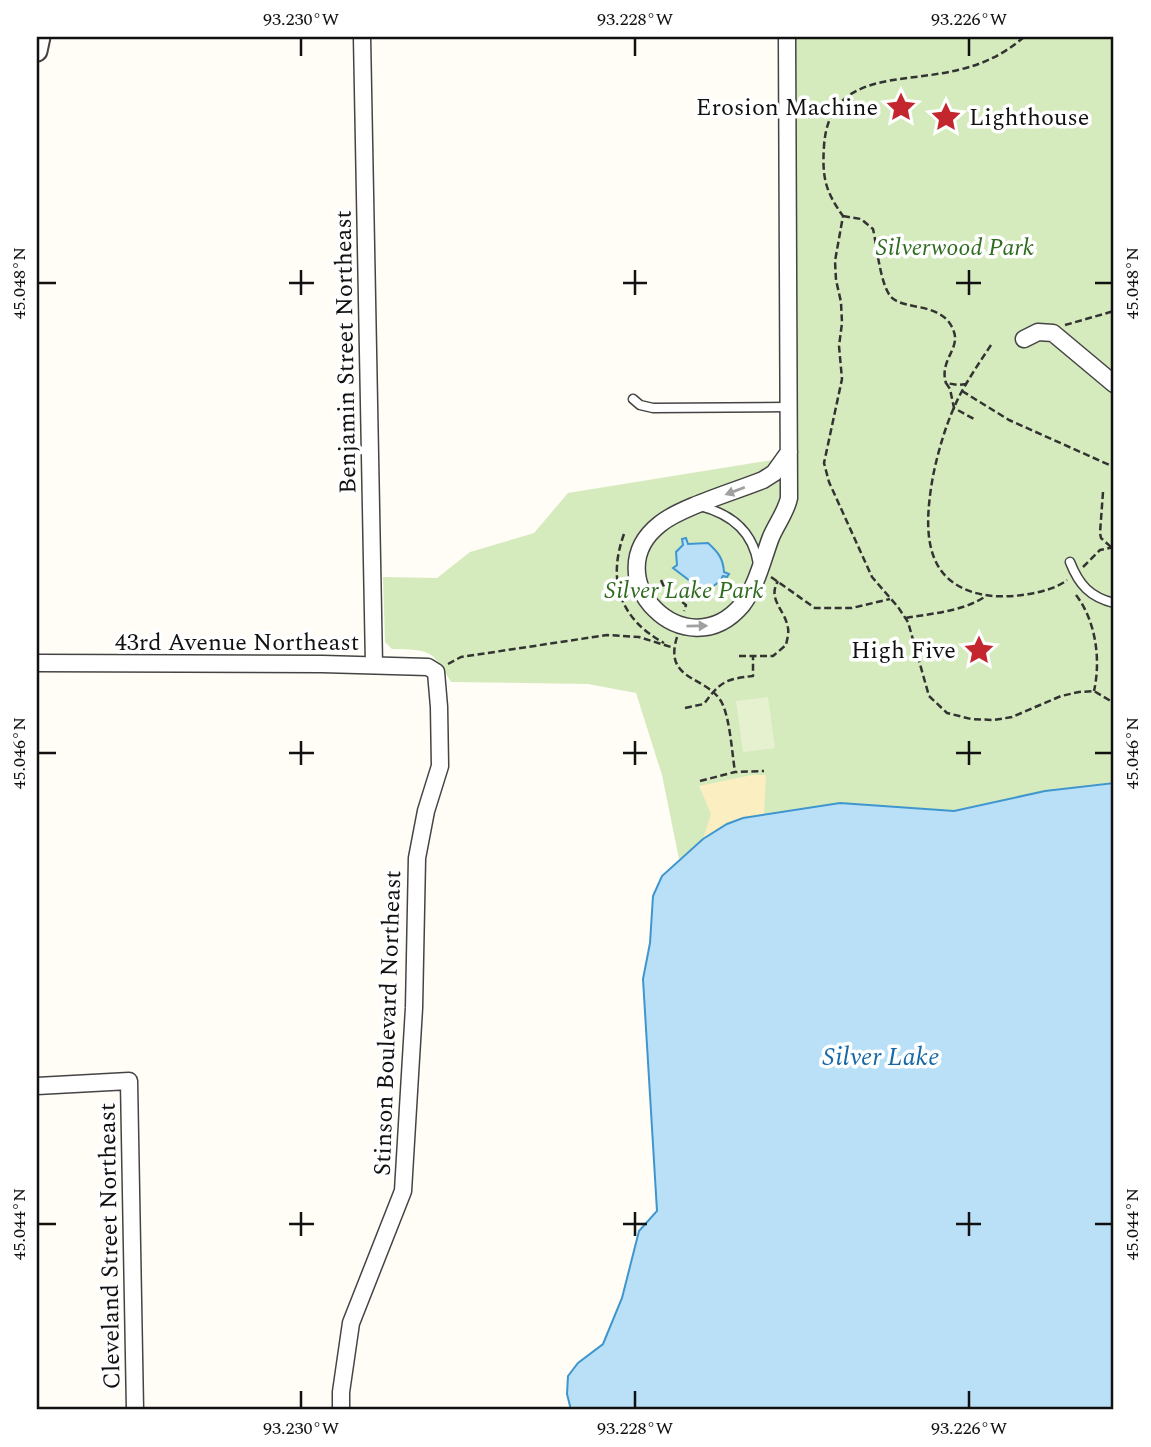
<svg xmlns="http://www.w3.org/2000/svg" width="1151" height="1447" font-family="Spectral,serif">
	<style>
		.green { fill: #d5ebbd }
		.sand { fill: #fbeec1 }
		.pitch { fill: #e6f2cf }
		.water { fill: #b9e0f7; stroke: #3f96cf; stroke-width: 2 }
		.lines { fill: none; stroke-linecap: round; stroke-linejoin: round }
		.service-casing { stroke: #444; stroke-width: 11 }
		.minor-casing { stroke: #444; stroke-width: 19 }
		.tertiary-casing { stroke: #444; stroke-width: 23 }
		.path { stroke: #333; stroke-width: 2.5; stroke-dasharray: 7 3.5; stroke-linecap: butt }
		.service { stroke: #fff; stroke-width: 8 }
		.minor { stroke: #fff; stroke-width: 16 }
		.tertiary { stroke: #fff; stroke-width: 19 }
		.oneway { fill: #a0a0a0 }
		.ticks { fill: none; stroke: #111; stroke-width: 2.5 }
		.labels { text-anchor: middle; stroke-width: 7; stroke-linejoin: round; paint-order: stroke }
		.poi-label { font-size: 24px; fill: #111; stroke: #fff; text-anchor: end }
		.park-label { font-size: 24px; font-style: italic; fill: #2f6b1f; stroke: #fff }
		.street-label { font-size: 24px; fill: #111; stroke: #fff }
		.water-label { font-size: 26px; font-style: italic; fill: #1768a6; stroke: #fff }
		.neatline { fill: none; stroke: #111; stroke-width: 2.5 }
		.ticks-label { font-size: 18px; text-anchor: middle; fill: #111 }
	</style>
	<rect width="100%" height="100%" fill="#fffdf5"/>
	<path class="green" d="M795,37H1114V783L1044,791L954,811L840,803L743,818L703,839L679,859L662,775L636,693L588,684L451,682C432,649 430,650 392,649L385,642L383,577L437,578L470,552L534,533L568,493L797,456Z"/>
	<path class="sand" d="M752,775H766L764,815L743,818L703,839L711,814L699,786Z"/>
	<path class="pitch" d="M768,697L775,748L743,752L736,701Z"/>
	<g class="water">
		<path d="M686,538L688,544L708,543C718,552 723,558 724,572L729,574L727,577L723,576L720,581L711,588L696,585L694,589H690V581L673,568L677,565L676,552L683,545L682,539Z"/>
		<path d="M1114,783V1410H571L567,1394L568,1376L578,1363L603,1344L622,1298L639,1231L657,1211L643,979L650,943L653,896L662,876L703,839L727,824L743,818L840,803L954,811L1045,791Z"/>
	</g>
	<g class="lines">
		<g class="service-casing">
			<g id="service">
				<path d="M633,399L640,405L653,408L789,407"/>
				<path d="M700,506C731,514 753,531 758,564"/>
				<path d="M1070,562C1079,585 1090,597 1114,603"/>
			</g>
		</g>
		<g class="minor-casing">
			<g id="minor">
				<path d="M362,37L374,665"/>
				<path d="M787,37L789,498C786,512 777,523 771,537C763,558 757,586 742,605C686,671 593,577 660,524C681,507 736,491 763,480L774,473L789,452"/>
				<path d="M1024,339L1038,332L1053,333L1114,384"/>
				<path d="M37,663L322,664L428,667L436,672L439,707L440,766L426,811L417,858L414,1008L403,1191L351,1323L341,1392V1410"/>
				<path d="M37,1086L129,1081L135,1410"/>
			</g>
		</g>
		<g class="tertiary-casing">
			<path id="tertiary" d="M37,51L40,37"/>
		</g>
		<g class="path">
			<path d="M1024,37C1004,54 984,64 958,70C902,84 829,70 824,146C822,177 825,191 843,216L835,261L836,280L841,302L842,323L839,346L842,379L824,463L829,482L872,577L898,607L908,622L929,696L947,713L971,719L994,720L1012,717L1061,696L1079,692L1094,691L1114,703"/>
			<path d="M843,216L861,219L873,229C877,246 880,284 891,297C904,311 944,301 954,332C960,349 939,361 946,383"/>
			<path d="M1065,325L1114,311"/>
			<path d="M991,345C981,360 971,375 962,391C948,417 939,447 933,476C924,527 921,584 985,595C1007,599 1050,594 1067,580"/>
			<path d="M967,384L958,385L946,383L950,389L954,408L974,419"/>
			<path d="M962,391L1009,420L1114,467"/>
			<path d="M1103,492L1100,533L1101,538L1111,547"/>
			<path d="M624,534C607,581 620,619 664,643"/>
			<path d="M1083,567L1100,550L1114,547"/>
			<path d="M771,577L815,608H852L890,599"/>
			<path d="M661,580L665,589L686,605L684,611"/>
			<path d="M1076,595C1096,621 1101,660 1094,691"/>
			<path d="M906,618C933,613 962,612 986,596"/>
			<path d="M677,637C663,682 707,675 722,703C730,719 732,753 735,772"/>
			<path d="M739,656H773L786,645C787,640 789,633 788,628C785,609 767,600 778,581"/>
			<path d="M448,664L461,657L607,635L639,637L674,648"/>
			<path d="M685,708L704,704C720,682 725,679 753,676V656"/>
			<path d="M700,781L735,772L764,771"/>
		</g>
		<use href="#service" class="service"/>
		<use href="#minor" class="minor"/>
		<use href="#tertiary" class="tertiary"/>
	</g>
	<defs><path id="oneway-solid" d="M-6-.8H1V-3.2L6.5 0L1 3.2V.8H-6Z" transform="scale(1.75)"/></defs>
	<g class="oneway">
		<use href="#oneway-solid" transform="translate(735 491) rotate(159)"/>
		<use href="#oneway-solid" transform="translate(697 626) rotate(-1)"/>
	</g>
	<path class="ticks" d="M301,38V56M635,38V56M969,38V56M301,270V295M635,270V295M969,270V295M38,283H56M289,283H314M623,283H647M956,283H981M1095,283H1112M301,741V765M635,741V765M969,741V765M38,753H56M289,753H314M623,753H647M956,753H981M1095,753H1112M301,1212V1236M635,1212V1236M969,1212V1236M38,1224H56M289,1224H314M623,1224H647M956,1224H981M1095,1224H1112M301,1391V1408M635,1391V1408M969,1391V1408"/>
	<defs>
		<g id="sight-bare" transform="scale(2.415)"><path d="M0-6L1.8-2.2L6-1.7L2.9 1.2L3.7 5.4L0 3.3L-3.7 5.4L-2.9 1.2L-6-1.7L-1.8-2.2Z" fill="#c4262e" stroke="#fff" stroke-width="2.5" paint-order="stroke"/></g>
	</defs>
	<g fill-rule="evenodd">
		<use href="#sight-bare" x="901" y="107"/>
		<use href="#sight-bare" x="946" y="117"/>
		<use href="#sight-bare" x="979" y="650"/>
	</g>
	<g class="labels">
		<g class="poi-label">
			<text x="878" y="115">Erosion Machine</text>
			<text x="969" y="125" text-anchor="start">Lighthouse</text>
			<text x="956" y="658">High Five</text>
		</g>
		<g class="park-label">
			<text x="955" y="255">Silverwood Park</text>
			<text x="684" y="598">Silver Lake Park</text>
		</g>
		<g class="street-label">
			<text transform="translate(345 352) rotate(-91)" y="8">Benjamin Street Northeast</text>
			<text x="237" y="650">43rd Avenue Northeast</text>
			<text transform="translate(387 1023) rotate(-88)" y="8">Stinson Boulevard Northeast</text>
			<text transform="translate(109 1246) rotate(-91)" y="8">Cleveland Street Northeast</text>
		</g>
		<g class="water-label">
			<text x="881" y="1065">Silver Lake</text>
		</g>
	</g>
	<rect width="1151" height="1447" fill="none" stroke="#ffffff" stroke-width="77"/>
	<rect x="38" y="38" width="1074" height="1370" class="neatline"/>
	<g class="ticks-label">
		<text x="301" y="25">93.230°W</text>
		<text x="635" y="25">93.228°W</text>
		<text x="969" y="25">93.226°W</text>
		<text transform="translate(19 283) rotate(-90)" y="6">45.048°N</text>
		<text transform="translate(1132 283) rotate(-90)" y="6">45.048°N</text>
		<text transform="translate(19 753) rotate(-90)" y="6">45.046°N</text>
		<text transform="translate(1132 753) rotate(-90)" y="6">45.046°N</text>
		<text transform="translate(19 1224) rotate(-90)" y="6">45.044°N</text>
		<text transform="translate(1132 1224) rotate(-90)" y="6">45.044°N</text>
		<text x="301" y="1434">93.230°W</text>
		<text x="635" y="1434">93.228°W</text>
		<text x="969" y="1434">93.226°W</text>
	</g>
</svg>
